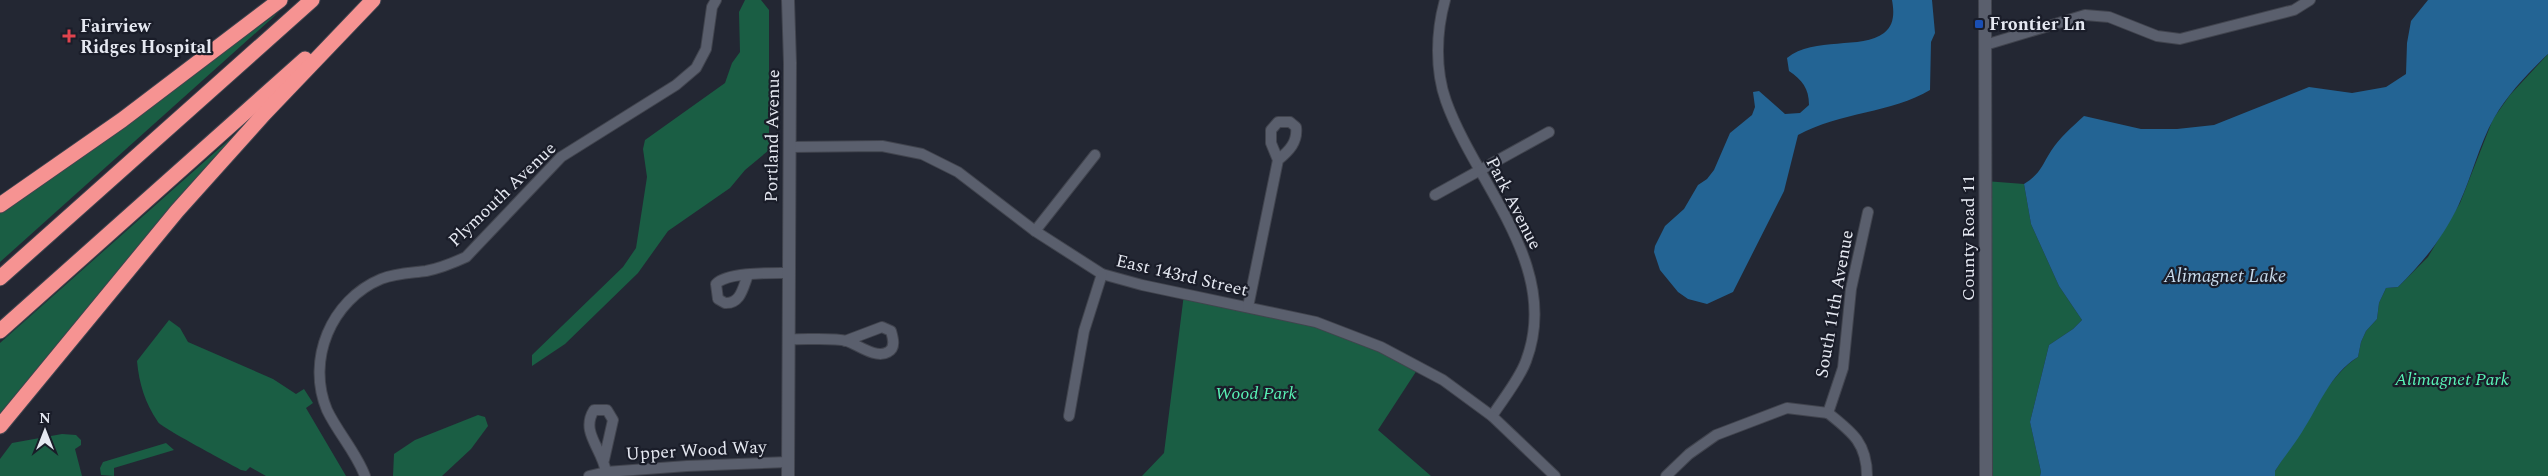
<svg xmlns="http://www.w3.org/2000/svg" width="2548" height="476" font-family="Spectral,serif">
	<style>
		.green { fill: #1a5e44 }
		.water { fill: #236494 }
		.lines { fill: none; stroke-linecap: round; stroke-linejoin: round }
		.minor-casing { stroke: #41444e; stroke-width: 12 }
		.tertiary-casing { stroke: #41444e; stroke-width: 14 }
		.motorway-casing { stroke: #41444e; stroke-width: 17 }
		.minor { stroke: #5a5f6d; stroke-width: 10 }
		.tertiary { stroke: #5a5f6d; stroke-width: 12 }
		.motorway { stroke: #f69392; stroke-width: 15 }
		.transit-dot { fill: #1a4fb4; stroke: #1a1d29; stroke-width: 2 }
		.health-dot { fill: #e0444e; stroke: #1a1d29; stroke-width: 2 }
		.labels { text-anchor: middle; stroke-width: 4.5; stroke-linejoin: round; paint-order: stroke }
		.poi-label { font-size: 18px; font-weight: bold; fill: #e5e8f1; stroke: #1a1d29; text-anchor: start }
		.street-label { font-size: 18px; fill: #e5e8f1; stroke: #1a1d29 }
		.park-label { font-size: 18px; font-style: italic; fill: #59f3b6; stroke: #1a1d29 }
		.water-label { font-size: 19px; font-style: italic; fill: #c8dbec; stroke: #1a1d29 }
	</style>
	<rect width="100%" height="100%" fill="#232733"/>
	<g class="green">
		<path d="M745,0H761L769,10V150L745,170L730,188L668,231L638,273L565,344L532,366V355L623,267L636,248L647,177L643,149L645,140L725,83L732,63L740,52L739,12Z"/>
		<path d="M279,12L0,262V210Z"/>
		<path d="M2548,54V476H2275V471C2297,438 2326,377 2358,357L2361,342L2366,331L2377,319L2379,303L2386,288L2398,287L2428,257L2460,203L2493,119L2510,95Z"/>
		<path d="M240,130L0,417V343Z"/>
		<path d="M1985,181L2024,184L2031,224L2059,286L2082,320L2073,329L2049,345L2030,422L2041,472L2040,476H1986Z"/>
		<path d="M1184,294L1316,322L1419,367L1378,430L1431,476H1142L1164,453Z"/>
		<path d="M169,320L180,328L188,342L273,379L296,394L304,389L313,403L306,408L346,476H266L250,467L246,471L241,470C229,463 162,428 158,422C145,403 139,383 137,361Z"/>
		<path d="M478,415L485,417L488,426L471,449L442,476H393L394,454L415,440Z"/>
		<path d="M62,434L76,435L81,440V445L75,449L82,476H0V459L12,443Z"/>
		<path d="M166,443L174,450L114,468V476L101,475L100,468L103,462Z"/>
	</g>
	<g class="water">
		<path d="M1892,0H1932L1935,33L1931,42L1930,90C1892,113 1840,112 1798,135L1784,191L1733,292L1707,304L1688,299L1678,292L1660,270L1654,252L1655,246L1665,226L1684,209L1698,185L1707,179L1714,170L1730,133L1752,115L1755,107L1753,92L1759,91L1785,114L1800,113L1809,105C1809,88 1802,80 1789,71L1787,58C1814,36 1862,50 1884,33C1895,25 1894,11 1892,0Z"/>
		<path d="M2428,0H2548V54C2528,73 2508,94 2494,118C2479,145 2472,176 2459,204C2443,238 2424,261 2398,287L2386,288L2379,303L2377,319L2366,331L2361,342L2358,357C2330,374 2319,406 2302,432C2294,445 2284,457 2275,471V476H2040L2041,472L2030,422L2049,345L2073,329L2082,320L2059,286L2031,224L2024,184C2041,173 2041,167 2051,151C2060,137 2072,127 2084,116L2141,129H2177L2214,125L2309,87L2352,93L2386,87L2406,74L2407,43L2411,21Z"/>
	</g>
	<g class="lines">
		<g class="minor-casing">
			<g id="minor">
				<path d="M1445,0C1436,32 1435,70 1446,101C1476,185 1562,266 1526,361C1519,380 1503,399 1492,416"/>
				<path d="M1985,45L2085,15L2109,17L2157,36L2180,39L2294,10L2310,0"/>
				<path d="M790,147L882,146L922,154L958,172L1035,231L1102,274L1142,285L1316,322L1381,347L1443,380L1492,416L1555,476"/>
				<path d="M1435,195L1549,132"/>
				<path d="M1035,231L1095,155"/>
				<path d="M748,275C743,287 741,304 725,303L718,299L716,284C727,272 770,273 788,273"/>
				<path d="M1248,307L1278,160C1289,151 1298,142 1296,127L1290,122H1278L1271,130V143L1278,160"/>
				<path d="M788,339C804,340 831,337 847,341C858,345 876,359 888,352C896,348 893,338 891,331L882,327L845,341"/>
				<path d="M1828,413L1843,368L1851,289L1868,212"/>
				<path d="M1828,413C1852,432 1867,443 1867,476"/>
				<path d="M1069,416L1084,331L1102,274"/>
				<path d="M604,460L613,420L607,410H594C580,432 602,448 606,472"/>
				<path d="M365,476C356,452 338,433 327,410C306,360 331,300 381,279C396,273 411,273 426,271C441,268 453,263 466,257L561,157L676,85L696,68L706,49L712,7L716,0"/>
				<path d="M589,476L606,472L687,466L788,462"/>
				<path d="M1666,476L1689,454L1716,435L1787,408L1828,413"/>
			</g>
		</g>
		<g class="tertiary-casing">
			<g id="tertiary">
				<path d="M1985,0L1986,476"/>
				<path d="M788,476L790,63L788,0"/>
			</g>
		</g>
		<g class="motorway-casing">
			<g id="motorway">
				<path d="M0,205L122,120L280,0"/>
				<path d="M0,278L312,0"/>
				<path d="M0,331L305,59"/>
				<path d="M0,426L177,211L264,114L373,0"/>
			</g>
		</g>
		<use href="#minor" class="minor"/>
		<use href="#tertiary" class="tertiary"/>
		<use href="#motorway" class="motorway"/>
	</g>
	<rect class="transit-dot" x="1974" y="19" width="10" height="10" rx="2.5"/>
	<path class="health-dot" d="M66.5 28.5h5v5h5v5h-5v5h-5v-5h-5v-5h5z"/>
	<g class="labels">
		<g class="poi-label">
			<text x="1989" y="30">Frontier Ln</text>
			<text x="80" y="32">Fairview<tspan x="80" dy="21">Ridges Hospital</tspan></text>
		</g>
		<g class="street-label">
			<text transform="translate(772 136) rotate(-89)" y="6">Portland Avenue</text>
			<text transform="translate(502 194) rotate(-44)" y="6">Plymouth Avenue</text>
			<text transform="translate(1514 203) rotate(63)" y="6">Park Avenue</text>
			<text transform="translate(1968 238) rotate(-90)" y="6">County Road 11</text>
			<text transform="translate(1182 275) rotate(13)" y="6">East 143rd Street</text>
			<text transform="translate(1834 304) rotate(-80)" y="6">South 11th Avenue</text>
			<text transform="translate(696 450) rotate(-3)" y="6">Upper Wood Way</text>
		</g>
		<g class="park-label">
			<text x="2452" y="385">Alimagnet Park</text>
			<text x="1256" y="399">Wood Park</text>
		</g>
		<g class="water-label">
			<text x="2225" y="282">Alimagnet Lake</text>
		</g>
	</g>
	<g transform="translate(45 431)" stroke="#1a1d29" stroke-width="4" paint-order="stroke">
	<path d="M0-4L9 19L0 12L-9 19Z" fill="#e5e8f1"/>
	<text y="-8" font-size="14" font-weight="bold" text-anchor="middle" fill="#e5e8f1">N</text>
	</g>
</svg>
